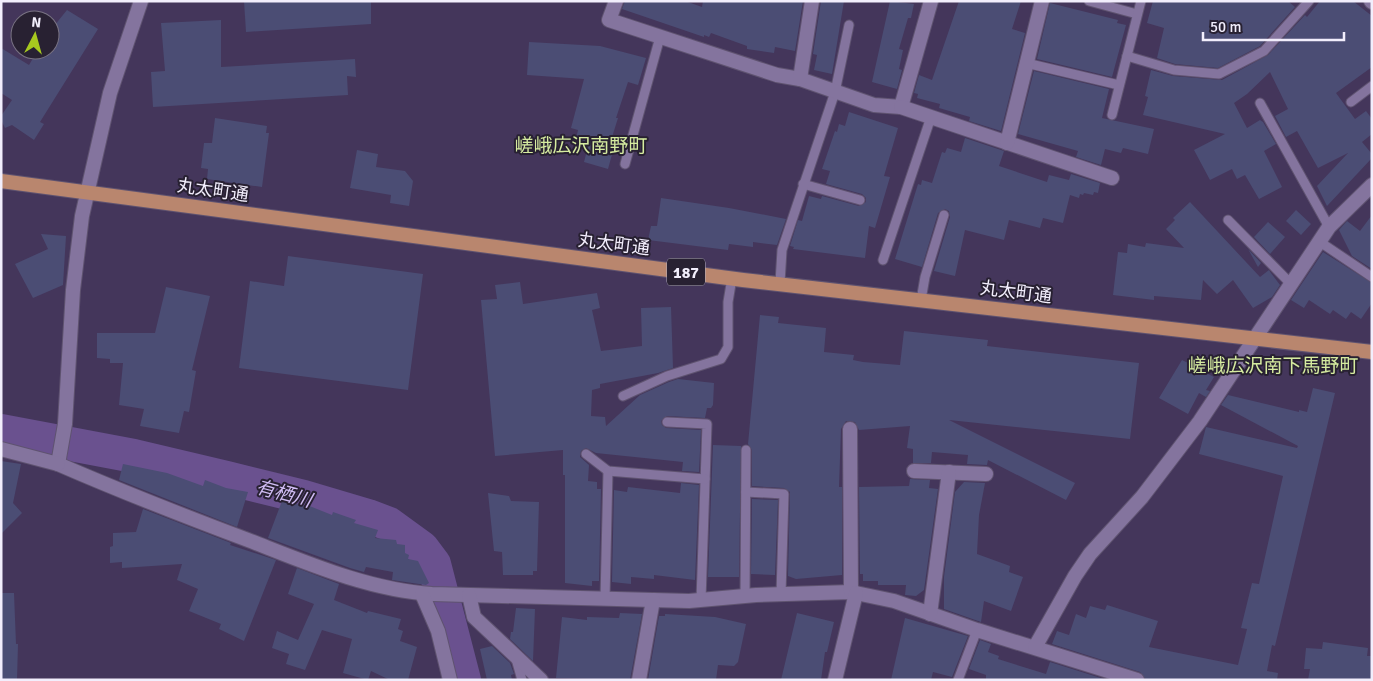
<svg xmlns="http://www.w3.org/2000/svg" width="1373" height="681" font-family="Signika,'Noto Sans JP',sans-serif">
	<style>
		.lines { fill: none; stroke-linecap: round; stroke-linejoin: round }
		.river { stroke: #6a518f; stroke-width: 34 }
		.building { fill: #4b4d74 }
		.service-casing { stroke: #5f5370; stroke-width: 11 }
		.minor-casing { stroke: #5f5370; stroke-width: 16 }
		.primary-casing { stroke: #5f5370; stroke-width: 16 }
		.service { stroke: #84749e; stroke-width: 9 }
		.minor { stroke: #84749e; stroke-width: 14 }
		.primary { stroke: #b9866e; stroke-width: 14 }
		.labels { text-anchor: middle; stroke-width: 4; stroke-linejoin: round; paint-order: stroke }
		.shield { fill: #282132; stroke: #b5b0bf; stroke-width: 1 }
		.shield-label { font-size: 16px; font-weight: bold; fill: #f2eefc }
		.street-label { font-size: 18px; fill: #f2eefc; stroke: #282132 }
		.neighbourhood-label { font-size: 19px; fill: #d6eca0; stroke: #282132 }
		.water-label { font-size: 19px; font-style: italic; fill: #d0bcf3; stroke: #282132 }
	</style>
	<rect width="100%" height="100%" fill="#44365b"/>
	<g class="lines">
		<path class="river" d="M1,431L134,456L227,478L304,497L368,516L389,524L422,548L434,564L464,680"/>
	</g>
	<g class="building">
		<path d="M244,1H371V24L246,32Z"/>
		<path d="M625,1H685L702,7L703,1H803L795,51L775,47L774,53L747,49V46L711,33L709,37L704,35V37L622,9Z"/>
		<path d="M821,1H844L832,74L814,70L817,55L813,54Z"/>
		<path d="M890,1L914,4L911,18H908L899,49L903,50L899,69L902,70L897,89L872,82Z"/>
		<path d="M959,1H1021L1012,29L1025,33L1001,131L969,121L970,117L939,108L940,104L917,98L918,94L914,93L919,75L932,80Z"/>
		<path d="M1153,1H1288L1295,7L1260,46L1218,68L1175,64L1157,58L1164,28L1147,23Z"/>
		<path d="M1320,1H1353L1372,16V67L1336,93L1355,119L1366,111L1372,119V134L1362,142L1372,154V158L1327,206L1317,186L1348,153L1318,168L1297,131L1286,137L1275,116L1288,109L1270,72L1247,94L1234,103L1247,128L1260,120L1263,122L1276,144L1264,151L1282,187L1259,199L1245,175L1237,179L1232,169L1210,180L1194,150L1225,134L1143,115L1148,97L1145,96L1151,70L1173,76L1222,80L1268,55L1305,15L1307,17Z"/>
		<path d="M1050,3L1118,20L1117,23L1126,25L1112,77L1037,59Z"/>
		<path d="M67,10L98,29L40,122L44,124L34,140L12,125L5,128L1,120V116L12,100L1,93V48L29,65L38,50H50V31Z"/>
		<path d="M221,20V67L355,59L356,77L347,76L348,95L153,107L151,72L165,71L161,23Z"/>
		<path d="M529,42L600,46L646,58L638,85L628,82L616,118H618L608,150L613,151L608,169L584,162L589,143L576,139L578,130L571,128L584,79L527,75Z"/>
		<path d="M1034,71L1109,89L1102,118L1154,129L1148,154L1123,148L1121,153L1105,149L1101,165L1076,157L1078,151L1018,134Z"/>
		<path d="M849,112L898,128L884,176L890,177L875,228L869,226L865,258L793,249L794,247L790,246L798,220L802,221L809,196L821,199L822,196L859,206L866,202V198L862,194L826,184L830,171L822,169L835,131L837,132L839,124L845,126Z"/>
		<path d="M215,118L267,126L266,133H269L262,187L207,179L208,169L201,168L204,143H212Z"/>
		<path d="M965,138L1004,151L999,166L1047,182L1049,175L1069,180L1071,174L1100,183L1098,193L1094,192L1093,195L1084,193L1083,195L1080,194L1079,198L1070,195L1063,223L1043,218L1040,228L1009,220L1004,240L965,230L955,276L934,271L950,217L949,211L945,209L938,213L922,267L895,259L918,184L921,185L922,180L932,183L942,152L945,153L947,148L961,152Z"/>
		<path d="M357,150L378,154L376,167L405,171L413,181L409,206L390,203L391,195L350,188Z"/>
		<path d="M661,198L729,208L786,219L777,245L753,242V247L729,244L728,250L648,240L651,226H657Z"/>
		<path d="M1190,202L1260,277L1269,270L1271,273L1280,285L1272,297L1253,308L1233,280L1217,294L1203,280L1201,300L1154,296V300L1113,295L1118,252L1127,253L1128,244L1145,247L1146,243L1184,248L1166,229L1175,220L1173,218Z"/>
		<path d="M1296,210L1311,224L1301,235L1286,221Z"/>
		<path d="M1372,215V269L1352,256L1339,230L1347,221L1360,231Z"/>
		<path d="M1268,222L1285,237L1270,254L1254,237Z"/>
		<path d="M41,234L66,236L63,285L33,298L15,264L48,249Z"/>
		<path d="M1248,249L1261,263L1258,267Z"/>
		<path d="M1323,252L1372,283V303L1361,319L1351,312L1346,319L1333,310L1330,314L1309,300L1304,308L1291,300Z"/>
		<path d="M288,256L423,274L408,390L239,368L250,281L284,286Z"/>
		<path d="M520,282L523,304L597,293L600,308L592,310L601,351L642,346L641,308L671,307L673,368L658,373L600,384V388L592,390L591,416L605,417L606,426L640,395L669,382L678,379L714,383L713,405L711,408H707L705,418L667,416L661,421L662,425L666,428L701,430L699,472L682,471L683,462L596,453L586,448L581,451L580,457L589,465L588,481L597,482V489H601L599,581H592V586L565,583V475H563V450L495,456L481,300L497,299L495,285Z"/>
		<path d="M166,287L210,296L192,370L196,371L189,412L184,411L179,433L140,426L144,409L119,405L123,363H110V359L97,358V333H155Z"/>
		<path d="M760,315L779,317L778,323L826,328L824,352L854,355L853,360L863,362L900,365L904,331L988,340L987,346L1139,363L1130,439L949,420L1075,483L1066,500L988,460L987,465L967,464L968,455L932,452L931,463H913V449L907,448L910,426L859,430L855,422L846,421L841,429L839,487H842V575L796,579L788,576L790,492L784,488L752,486V450L748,444Z"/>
		<path d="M1182,360L1192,365L1194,362L1207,370L1206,373L1214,377L1206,390L1210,391L1206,397L1199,393L1188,414L1159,398Z"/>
		<path d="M1313,388L1335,393L1275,646L1272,645L1267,671L1278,673L1277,680H1146L1140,672L1052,644L1057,631L1069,635L1076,614L1086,618L1090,606L1105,610L1107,605L1158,621L1149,647L1238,665L1247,629L1241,628L1252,583L1259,584L1283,476L1199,454L1206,427L1297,448L1298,446L1221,405L1228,395L1299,412V410L1307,412Z"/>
		<path d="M713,445L741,446L739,577H708Z"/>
		<path d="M1,461L21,464L13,503L22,513L1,534Z"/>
		<path d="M123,464L167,473L203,486L205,480L226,488L248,492L237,527L119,480Z"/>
		<path d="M910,479L930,480L929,488L938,489L924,590L916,596L905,595L906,585H878V581H863V574H860L859,487L909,486Z"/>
		<path d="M964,482L985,483L979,515L977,554L1010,566L1009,572L1023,577L1011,611L984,601L981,622L944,609V577L955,492Z"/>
		<path d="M681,483L699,485L695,580L654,575V579L631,577V584L612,582L614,490L627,492L628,487L680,493Z"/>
		<path d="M488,493L509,496L511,501L539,502L537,571H533V575H503L502,552L494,551Z"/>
		<path d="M752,499L778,500L775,575L751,574Z"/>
		<path d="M282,501L306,506L307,505L332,515L333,512L356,520L354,523L378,530L375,538L396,540L397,544L405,545V553L409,555L408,559L418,561L429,583L426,585L392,580L393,572L366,567L364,572L350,568L268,538Z"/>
		<path d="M143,509L231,543L230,545L276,560L244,641L219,629L221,624L189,611L198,589L177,580L182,564L122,568V562L110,563V547L113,546V533L136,532Z"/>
		<path d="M297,568L339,584L334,600L367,613L368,611L401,619L398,629L403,631L400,641L417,647L408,680H390L371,671L368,680L343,673L352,639L322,630L305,670L286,664L289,654L272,648L277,631L298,640L314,604L288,594Z"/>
		<path d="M1,593H14L16,644H18L17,680H1Z"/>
		<path d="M516,608L535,609L533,661L510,639L511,632H513Z"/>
		<path d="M620,613L642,614L630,680L556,678L562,617L587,620V617L619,618Z"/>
		<path d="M797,613L834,622L827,652H825L821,680H781Z"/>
		<path d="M665,614L715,617L746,624L738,662L734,666L718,665L716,680H648L659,616H665Z"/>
		<path d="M905,618L968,636L952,677L933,672L931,680H891Z"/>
		<path d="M980,640L991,644L988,652L999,656L998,659L1046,674L1050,662L1107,680H986V675L969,669Z"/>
		<path d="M1323,642L1368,648L1367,656H1372V680H1308L1310,669H1304L1306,648L1322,649Z"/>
		<path d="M492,646L510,663L514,674L511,675L512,680H487L480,649Z"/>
	</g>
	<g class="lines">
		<g class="service-casing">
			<g id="service">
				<path d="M1089,1L1137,14"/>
				<path d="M1127,56L1174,70L1219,74L1264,51L1309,1"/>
				<path d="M1026,63L1119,85"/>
				<path d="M1351,102L1372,86"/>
				<path d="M1260,103L1329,227"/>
				<path d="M1112,115L1141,1"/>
				<path d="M625,164L660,37"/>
				<path d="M803,184L860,200"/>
				<path d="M1228,220L1292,285"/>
				<path d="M1320,242L1372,277"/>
				<path d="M883,260L931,117"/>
				<path d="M780,283L782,250L835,92L849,25"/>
				<path d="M921,300L925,277L944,215"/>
				<path d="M623,396L667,376L721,359L728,347V302L732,278"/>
				<path d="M667,422L707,424L701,600"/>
				<path d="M586,454L608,471L705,479"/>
				<path d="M746,492L784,494L781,594"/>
				<path d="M745,596L746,450"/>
				<path d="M605,599L608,471"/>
				<path d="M516,659L522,680"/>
				<path d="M958,680L977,630"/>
			</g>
		</g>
		<g class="minor-casing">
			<g id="minor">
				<path d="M141,1L110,93L82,216L73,290L65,424L58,464C120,491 184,516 248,540C307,563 369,590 432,594L689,601L756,595L851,592L894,601L977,630L1137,680"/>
				<path d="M616,1L609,20L777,75L800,79L874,105L901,107L931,1"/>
				<path d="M1371,1L1372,2"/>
				<path d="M800,79L812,1"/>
				<path d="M901,107L1112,178"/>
				<path d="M1007,143L1042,1"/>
				<path d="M850,429L851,592"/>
				<path d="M1,449L58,464"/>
				<path d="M914,471L986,474"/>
				<path d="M422,594L438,631L450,680"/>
				<path d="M469,595L474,617L541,680"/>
				<path d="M930,614L949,472"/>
				<path d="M1035,647L1075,576L1090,554L1142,497L1200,421L1329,227L1372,185"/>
				<path d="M639,680L653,600"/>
				<path d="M835,680L856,593"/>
			</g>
		</g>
		<g class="primary-casing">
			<path id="primary" d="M1,181L743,280L1372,352"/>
		</g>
		<use href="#service" class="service"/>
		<use href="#minor" class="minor"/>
		<use href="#primary" class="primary"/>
	</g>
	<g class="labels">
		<rect class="shield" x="667" y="258.5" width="38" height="27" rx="4"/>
		<g class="shield-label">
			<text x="686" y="278">187</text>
		</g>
		<g class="street-label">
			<text transform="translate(213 190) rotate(8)" y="6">丸太町通</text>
			<text transform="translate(614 244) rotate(7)" y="6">丸太町通</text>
			<text transform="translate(1016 292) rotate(7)" y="6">丸太町通</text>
		</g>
		<g class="neighbourhood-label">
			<text x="581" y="152">嵯峨広沢南野町</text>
			<text x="1273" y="372">嵯峨広沢南下馬野町</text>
		</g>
		<g class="water-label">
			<text transform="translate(284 493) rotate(15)" y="7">有栖川</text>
		</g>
	</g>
	<rect width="1373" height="681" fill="none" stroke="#f2eefc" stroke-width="5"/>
	<g transform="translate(35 35) rotate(6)"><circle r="24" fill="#282132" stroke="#797383"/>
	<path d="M0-4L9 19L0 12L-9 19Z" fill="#a7c81f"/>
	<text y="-8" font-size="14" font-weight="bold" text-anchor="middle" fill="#f2eefc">N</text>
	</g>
	<path d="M1203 32v8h141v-8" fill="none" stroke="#f2eefc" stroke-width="2.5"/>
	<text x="1210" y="32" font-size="15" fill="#f2eefc" stroke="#282132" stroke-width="4" paint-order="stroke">50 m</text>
</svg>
